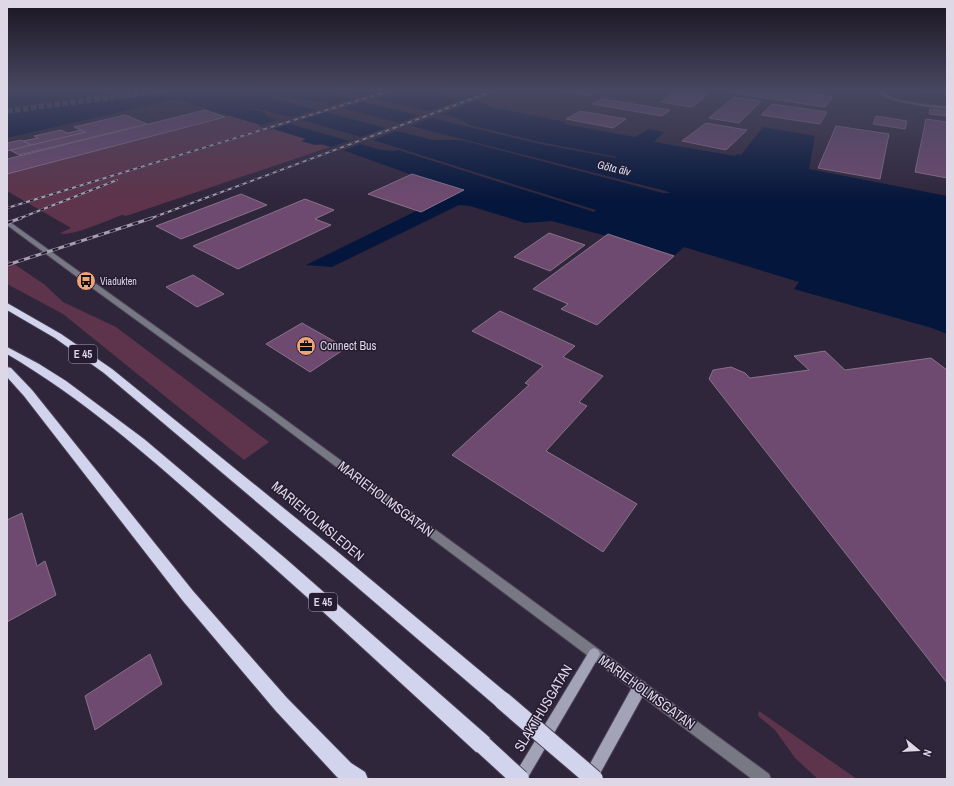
<svg xmlns="http://www.w3.org/2000/svg" width="954" height="786" font-family="'Archivo Narrow',sans-serif">
	<style>
		.green { fill: #5d344b }
		.water { fill: #04163b }
		.pier { fill: #2f263c; fill-rule: evenodd }
		.building { fill: #6f4a70; stroke: #887289 }
		.lines { fill: none; stroke-linecap: round; stroke-linejoin: round }
		.motorway-tunnel { stroke: #494156; stroke-width: 5.5; stroke-dasharray: 5.5 2.5; stroke-linecap: butt }
		.minor-casing { stroke: #4b4257; stroke-width: 2 }
		.secondary-casing { stroke: #4b4257; stroke-width: 2 }
		.trunk-casing { stroke: #4b4257; stroke-width: 2 }
		.minor { fill: #777884; fill-rule: evenodd }
		.secondary { fill: #a2a3b7; fill-rule: evenodd }
		.trunk { fill: #d2d4ee; fill-rule: evenodd }
		.rail-far1-casing { stroke: #a59fb0; stroke-width: 2 }
		.rail-casing { stroke: #a59fb0; stroke-width: 3 }
		.rail-far1 { stroke: #261c32; stroke-width: 1.5; stroke-dasharray: 4; stroke-linecap: butt }
		.rail { stroke: #261c32; stroke-width: 2; stroke-dasharray: 6; stroke-linecap: butt }
		.trunk-bridge-casing { stroke: #4b4257; stroke-width: 20; stroke-linecap: butt }
		.trunk-bridge { stroke: #d2d4ee; stroke-width: 18 }
		.labels { text-anchor: middle; stroke-width: 3; stroke-linejoin: round; paint-order: stroke }
		.far-poi-label { font-size: 10px; fill: #ddd7e6; stroke: #261c32; text-anchor: start }
		.far-water-label { font-size: 11px; font-style: italic; fill: #d2e3fe; stroke: #261c32 }
		.shield { fill: #261c32; stroke: #a69fb0; stroke-width: 1 }
		.shield-label { font-size: 11px; font-weight: bold; fill: #ddd7e6 }
		.poi-label { font-size: 12px; fill: #ddd7e6; stroke: #261c32; text-anchor: start }
		.near-street-label { font-size: 14px; fill: #ddd7e6; stroke: #261c32 }
	</style>
	<rect width="100%" height="100%" fill="#2f263c"/>
	<g class="green">
		<path d="M230,115L306,139L302,141C312,144 321,144 330,147L126,216L122,215C111,219 68,238 60,233L71,228L7,191V174Z"/>
		<path d="M7,259L45,285L63,302L116,327L269,442L244,460L63,314L7,284Z"/>
		<path d="M759,711L857,779H818L795,758L775,730L758,716Z"/>
	</g>
	<path class="water" d="M7,90L428,91L443,93L450,98L463,97L478,101L495,108L566,122L564,124L635,137L649,129L664,132L654,142L735,156L737,154L741,155L763,127L815,136L809,169L947,196V334L932,328L794,289L799,282L684,247L675,255L552,221L525,223L470,206L459,205L332,267L306,265L457,191L351,153L322,144L315,145L301,141L306,139L175,99L7,138Z"/>
	<path class="pier" d="M379,90H399L373,99L430,111L470,97L479,99H480L442,114L460,119L470,125L540,142L617,157L616,158L540,144L431,118L411,126L666,191L670,193H663L461,140H433L397,131L373,140L596,210L594,212L398,150L395,151L381,150L360,144L340,152L328,148L349,141L290,124L270,130L258,126L277,120L268,117L264,112L215,100L267,111L291,117L316,110L260,94L282,98L305,99L331,105L351,99L340,96L335,93H349L361,96ZM362,102L419,115L400,123L342,108ZM326,112L385,128L361,137L302,120Z"/>
	<g class="building">
		<path d="M559,90H600L589,96Z"/>
		<path d="M678,90H683L708,94L692,107L661,102Z"/>
		<path d="M735,90H789L833,97L825,107L731,93Z"/>
		<path d="M919,90H947V94Z"/>
		<path d="M734,97L761,101L739,123L709,118Z"/>
		<path d="M603,99L670,110L662,116L592,104Z"/>
		<path d="M772,104L827,112L820,124L761,115Z"/>
		<path d="M930,109L947,111V116L929,114Z"/>
		<path d="M205,110L225,117L7,174V159Z"/>
		<path d="M580,111L626,119L613,128L566,119Z"/>
		<path d="M125,115L147,124L19,155L10,150L86,132L74,127Z"/>
		<path d="M876,116L907,121L905,129L873,124Z"/>
		<path d="M926,119L947,122V178L915,172Z"/>
		<path d="M706,123L747,130L726,150L682,141Z"/>
		<path d="M836,126L889,134L880,179L818,168Z"/>
		<path d="M61,130L67,133L81,130L86,132L31,145L23,141L38,138L34,136Z"/>
		<path d="M21,140L31,145L7,151V143Z"/>
		<path d="M412,174L464,190L421,212L368,194Z"/>
		<path d="M241,194L267,205L181,239L156,226Z"/>
		<path d="M305,199L334,210L315,219L331,225L238,269L193,246Z"/>
		<path d="M549,233L585,245L550,271L514,257Z"/>
		<path d="M608,234L674,256L597,325L561,309L568,304L533,289Z"/>
		<path d="M193,275L224,294L197,307L166,287Z"/>
		<path d="M500,311L575,346L563,357L603,376L579,402L587,406L546,451L637,504L603,552L452,455L529,385L525,383L543,366L472,331Z"/>
		<path d="M302,323L346,348L310,372L266,344Z"/>
		<path d="M825,351L845,370L931,358L947,370V683L709,379L713,370L731,367L745,373L750,378L809,370L794,356Z"/>
		<path d="M22,513L37,566L45,561L56,595L7,622V520Z"/>
		<path d="M150,654L162,684L95,730L85,696Z"/>
	</g>
	<g class="lines">
		<path class="motorway-tunnel" d="M7,111L166,90"/>
		<g class="minor-casing">
			<g id="minor">
				<path d="M881,90H884V93C892,102 933,105 947,107V109C932,107 890,103 880,93Z"/>
				<path d="M7,220L272,410L769,774L771,779H752L266,414L84,282L7,225Z"/>
			</g>
		</g>
		<g class="secondary-casing">
			<g id="secondary">
				<path d="M594,648L598,650L600,654L598,658L527,779H512L590,650Z"/>
				<path d="M640,681L645,682L646,687L645,692L597,779H583L585,773L635,682Z"/>
			</g>
		</g>
		<g class="trunk-casing">
			<g id="trunk">
				<path d="M7,303L61,334L112,369L339,553L509,695L512,701L509,707L503,710L497,707L329,563L104,373L55,338L7,310Z"/>
				<path d="M7,347L39,364L66,381L144,439L286,559L490,738L492,745L490,752L483,754L476,752C391,674 306,595 219,519C152,459 85,400 7,354Z"/>
				<path d="M7,367L11,368L32,390L193,591L287,698L351,763L365,772L368,779H340L337,777L275,710L183,601L24,396L7,377Z"/>
			</g>
		</g>
		<use href="#minor" class="minor"/>
		<use href="#secondary" class="secondary"/>
		<use href="#trunk" class="trunk"/>
		<g class="rail-far1-casing">
			<g id="rail-far1">
				<path d="M7,208L392,90"/>
				<path d="M18,219L117,180"/>
				<path d="M149,219L496,90"/>
			</g>
		</g>
		<g class="rail-casing">
			<g id="rail">
				<path d="M7,223L21,218"/>
				<path d="M7,265L152,218"/>
			</g>
		</g>
		<use href="#rail-far1" class="rail-far1"/>
		<use href="#rail" class="rail"/>
		<g class="trunk-bridge-casing">
			<g id="trunk-bridge">
				<path d="M503,701L594,779"/>
				<path d="M483,745L520,779"/>
			</g>
		</g>
		<use href="#trunk-bridge" class="trunk-bridge"/>
	</g>
	<linearGradient id="sky" x2="0" y2="1"><stop stop-color="#1a1521"/><stop offset="0.45" stop-color="#474761"/><stop offset="1" stop-color="#474761" stop-opacity="0"/></linearGradient>
	<rect width="954" height="200" fill="url(#sky)"/>
	<defs>
		<g id="bus-disc" transform="scale(1)"><circle r="9.5" fill="#efa377" stroke="#261c32"/><path d="M-5-6H5V4H4V6H2V4H-2V6H-4V4H-5ZM-3.5-4V0h7V-4ZM-3.5 1.2v1.5H-2V1.2ZM2 1.2v1.5H3.5V1.2Z" fill="#111"/></g>
		<g id="office-disc" transform="scale(1)"><circle r="9.5" fill="#efa377" stroke="#261c32"/><path d="M-6-3h4V-5.5h4V-3h4V5H-6ZM-1-4.5V-3h2v-1.5ZM-6 0V1H6V0Z" fill="#111"/></g>
	</defs>
	<g fill-rule="evenodd">
		<use href="#bus-disc" x="86" y="281"/>
		<use href="#office-disc" x="306" y="346"/>
	</g>
	<g class="labels">
		<g class="far-poi-label">
			<text x="100" y="285">Viadukten</text>
		</g>
		<g class="far-water-label">
			<text transform="translate(614 168) rotate(13)" y="4">Göta älv</text>
		</g>
		<g class="shield">
			<rect x="69" y="345" width="28" height="18" rx="3"/>
			<rect x="309" y="593" width="28" height="18" rx="3"/>
		</g>
		<g class="shield-label">
			<text x="83" y="358">E 45</text>
			<text x="323" y="606">E 45</text>
		</g>
		<g class="poi-label">
			<text x="320" y="350">Connect Bus</text>
		</g>
		<g class="near-street-label">
			<text transform="translate(386 499) rotate(37)" y="5">MARIEHOLMSGATAN</text>
			<text transform="translate(318 521) rotate(40)" y="5">MARIEHOLMSLEDEN</text>
			<text transform="translate(647 692) rotate(36)" y="5">MARIEHOLMSGATAN</text>
			<text transform="translate(543 708) rotate(-59)" y="5">SLAKTHUSGATAN</text>
		</g>
	</g>
	<rect width="954" height="786" fill="none" stroke="#ddd7e6" stroke-width="16"/>
	<g transform="translate(918 750) rotate(108)" stroke="#261c32" stroke-width="3" paint-order="stroke">
	<path d="M0-3L7 15L0 10L-7 15Z" fill="#ddd7e6"/>
	<text y="-6" font-size="11" font-weight="bold" text-anchor="middle" fill="#ddd7e6">N</text>
	</g>
</svg>
